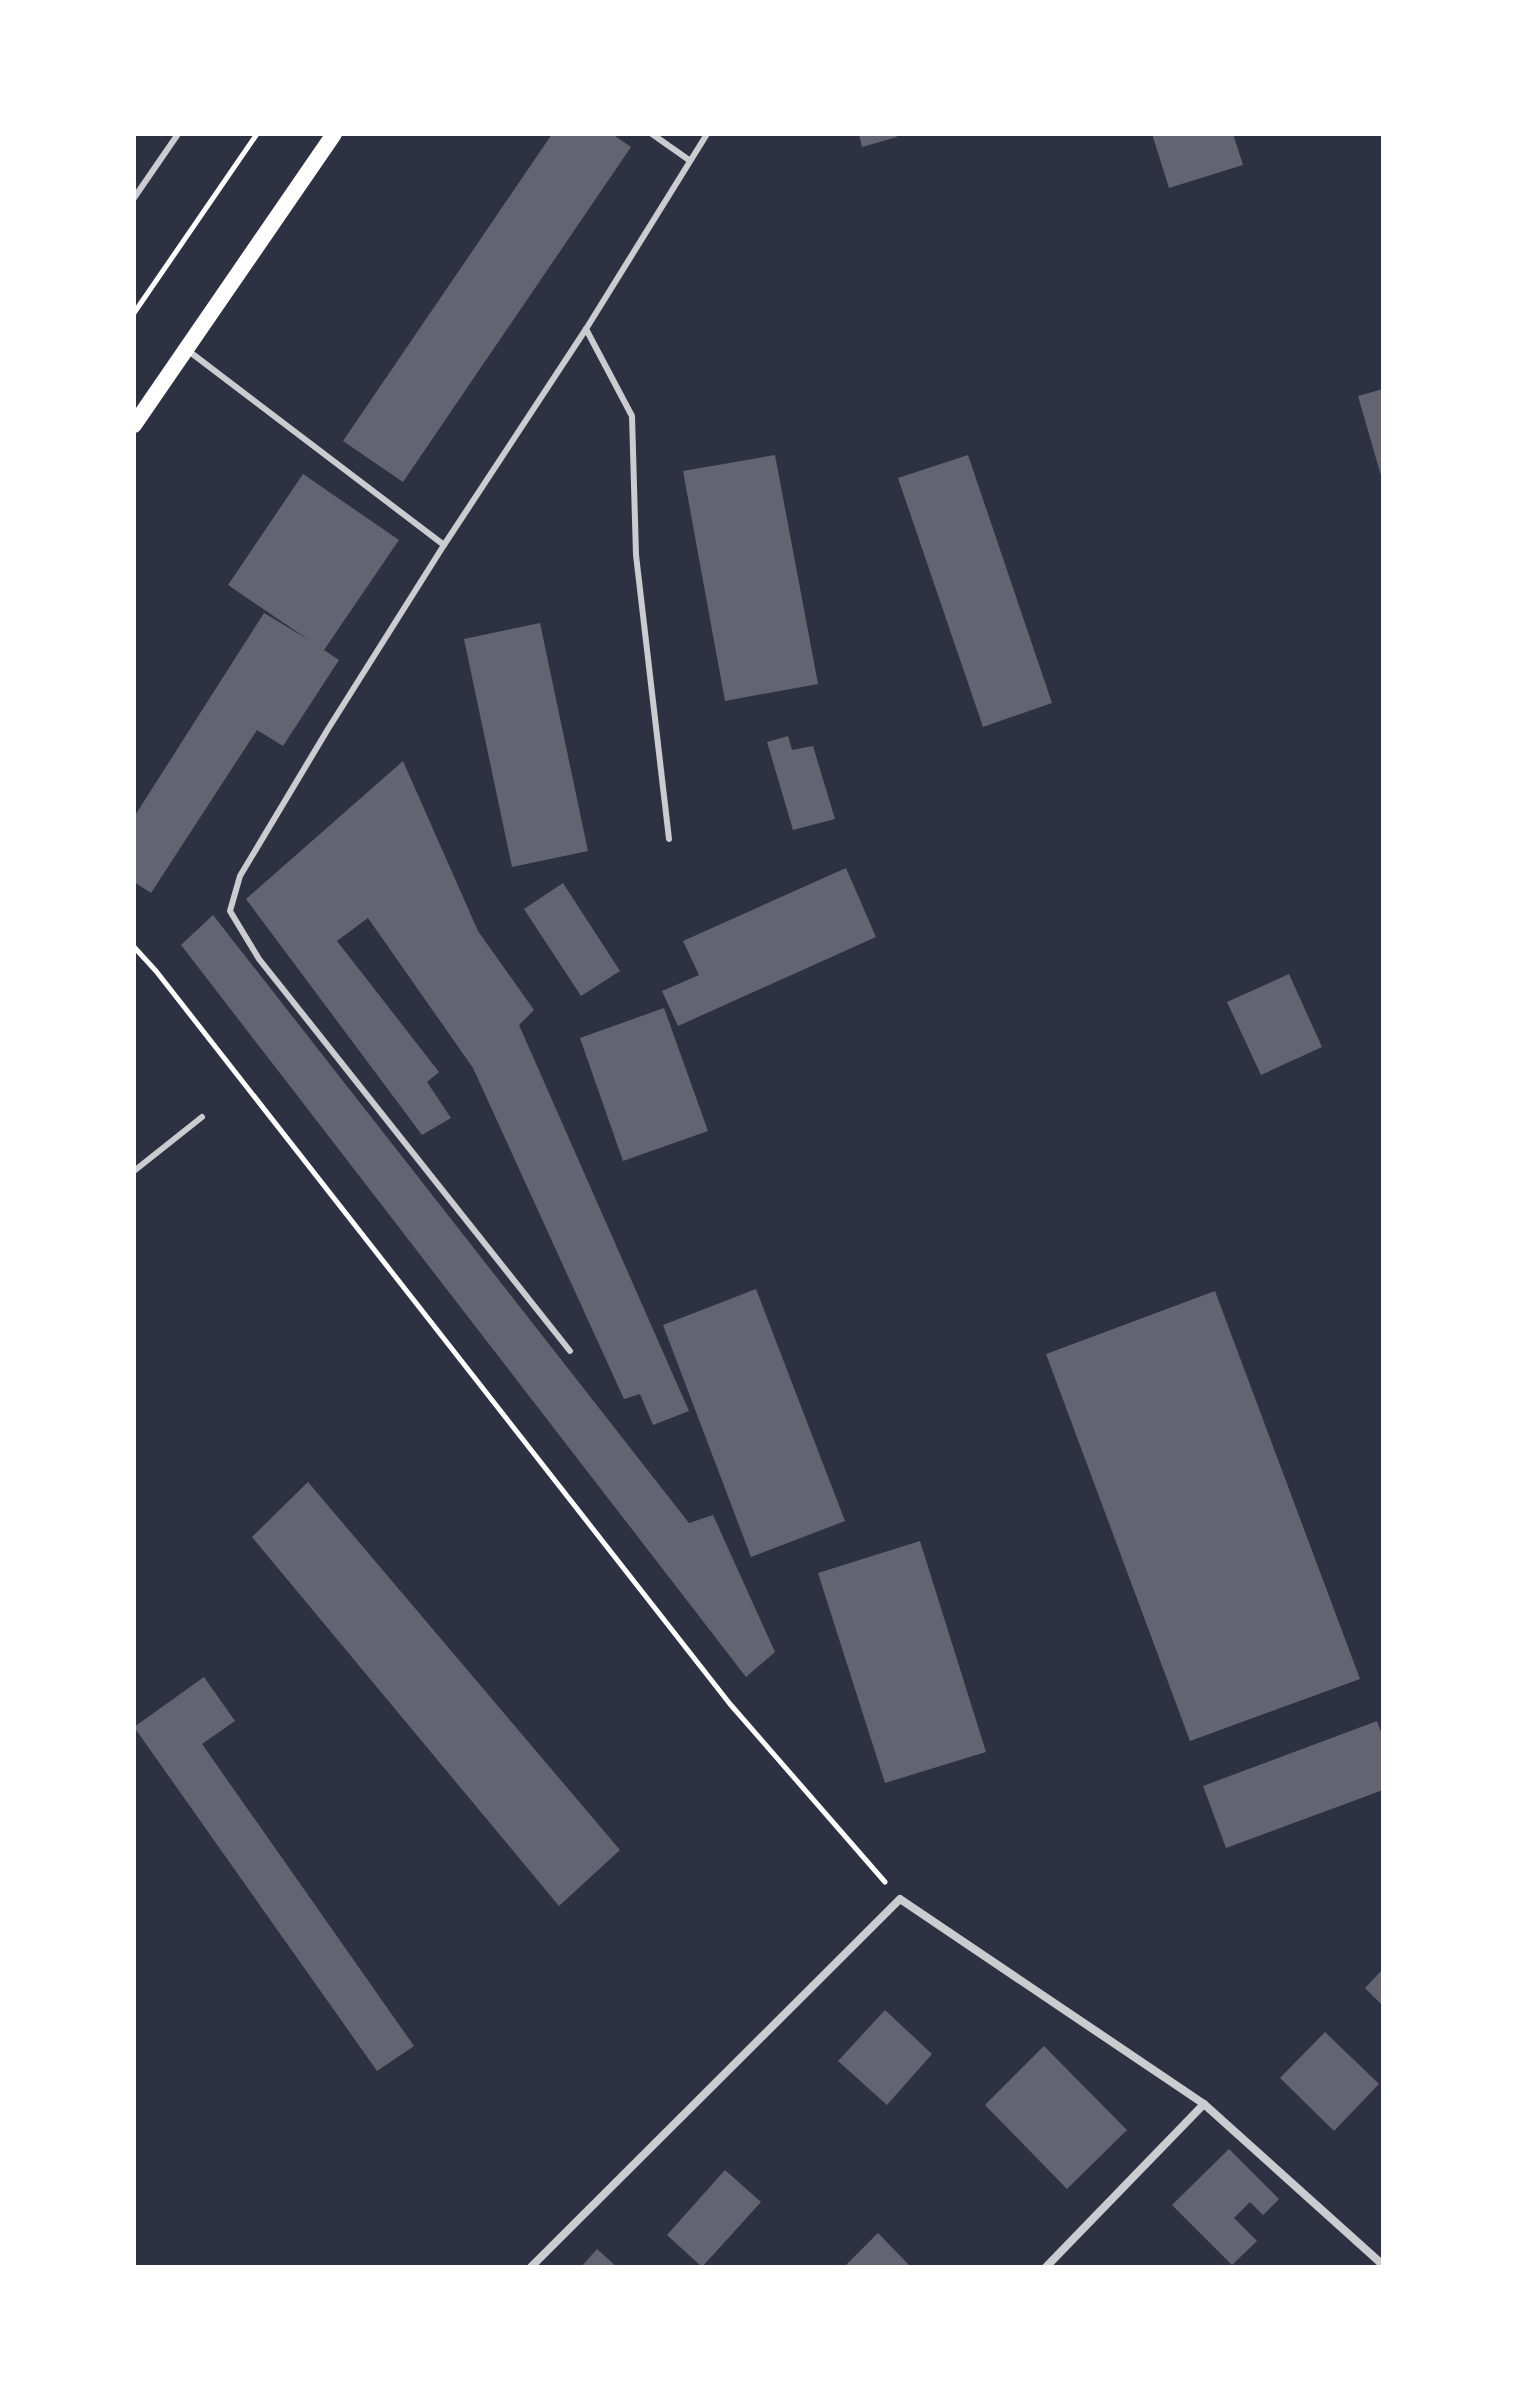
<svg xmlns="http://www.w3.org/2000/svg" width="1517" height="2401" font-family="Raleway,sans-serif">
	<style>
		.building { fill: #626471 }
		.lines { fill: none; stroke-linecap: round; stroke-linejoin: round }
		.path { stroke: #fff; stroke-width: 5 }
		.service { stroke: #caccd0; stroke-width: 6 }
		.minor { stroke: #caccd0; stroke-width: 8 }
		.secondary { stroke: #fff; stroke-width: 16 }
	</style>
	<rect width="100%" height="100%" fill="#2d3142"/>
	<g class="building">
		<path d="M552,134H612L631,147L403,482L343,441Z"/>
		<path d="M859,134H896L897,137L862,147Z"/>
		<path d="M1152,134H1233L1243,165L1169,188Z"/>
		<path d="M1383,389V479H1382L1358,396Z"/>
		<path d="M775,455L818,684L725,701L683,471Z"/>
		<path d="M968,455L1052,703L983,727L898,478Z"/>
		<path d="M303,474L399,540L324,650L339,660L283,746L257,730L151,893L134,882V817L264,613L309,640L228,585Z"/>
		<path d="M540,623L588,851L512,867L464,639Z"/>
		<path d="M788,736L792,750L813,746L835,819L793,830L767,742Z"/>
		<path d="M403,761L478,931L534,1010L519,1025L689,1411L653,1425L640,1394L624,1399L473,1068L368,918L337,941L439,1072L427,1082L451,1118L422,1135L246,899Z"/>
		<path d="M846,868L876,937L678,1026L662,991L699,975L683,941Z"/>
		<path d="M563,883L620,971L581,996L524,909Z"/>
		<path d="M213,915L689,1523L713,1515L775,1652L746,1677L181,945Z"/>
		<path d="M1289,974L1322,1047L1261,1075L1227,1002Z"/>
		<path d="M664,1008L708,1131L623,1161L580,1038Z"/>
		<path d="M756,1289L845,1521L751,1557L663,1325Z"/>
		<path d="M1215,1291L1360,1679L1190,1741L1046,1354Z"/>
		<path d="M308,1482L620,1850L559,1906L252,1537Z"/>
		<path d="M920,1541L986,1752L885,1783L818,1573Z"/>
		<path d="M204,1677L235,1721L202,1744L414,2046L377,2071L134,1727Z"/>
		<path d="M1377,1721L1383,1737V1790L1226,1848L1203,1786Z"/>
		<path d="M1383,1969V2006L1365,1988Z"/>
		<path d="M885,2010L932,2054L887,2105L838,2061Z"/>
		<path d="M1325,2032L1379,2084L1334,2131L1280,2078Z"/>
		<path d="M1044,2046L1127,2130L1067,2189L985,2105Z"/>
		<path d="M1229,2149L1279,2199L1263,2215L1250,2202L1234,2218L1257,2241L1232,2265L1172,2205Z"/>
		<path d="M725,2170L761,2202L702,2267L667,2235Z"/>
		<path d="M878,2233L911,2267H844Z"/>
		<path d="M597,2249L617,2267H581Z"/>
	</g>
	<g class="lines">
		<g class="path">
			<path d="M134,313L257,134"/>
			<path d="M134,947L156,971L730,1704L885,1882"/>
		</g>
		<g class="service">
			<path d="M652,134L689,160"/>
			<path d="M134,198L178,134"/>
			<path d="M586,329L632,416L636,555L669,839"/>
			<path d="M186,349L444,545L328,729L240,876L230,911L259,959L570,1351"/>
			<path d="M444,545L586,329L707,134"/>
			<path d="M134,1171L202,1117"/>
		</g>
		<g class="minor">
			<path d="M531,2267L900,1899L1204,2104L1383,2265"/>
			<path d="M1046,2267L1204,2104"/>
		</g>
		<path class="secondary" d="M134,425L334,134"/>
	</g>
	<rect width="1517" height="2401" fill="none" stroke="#ffffff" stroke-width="272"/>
</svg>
